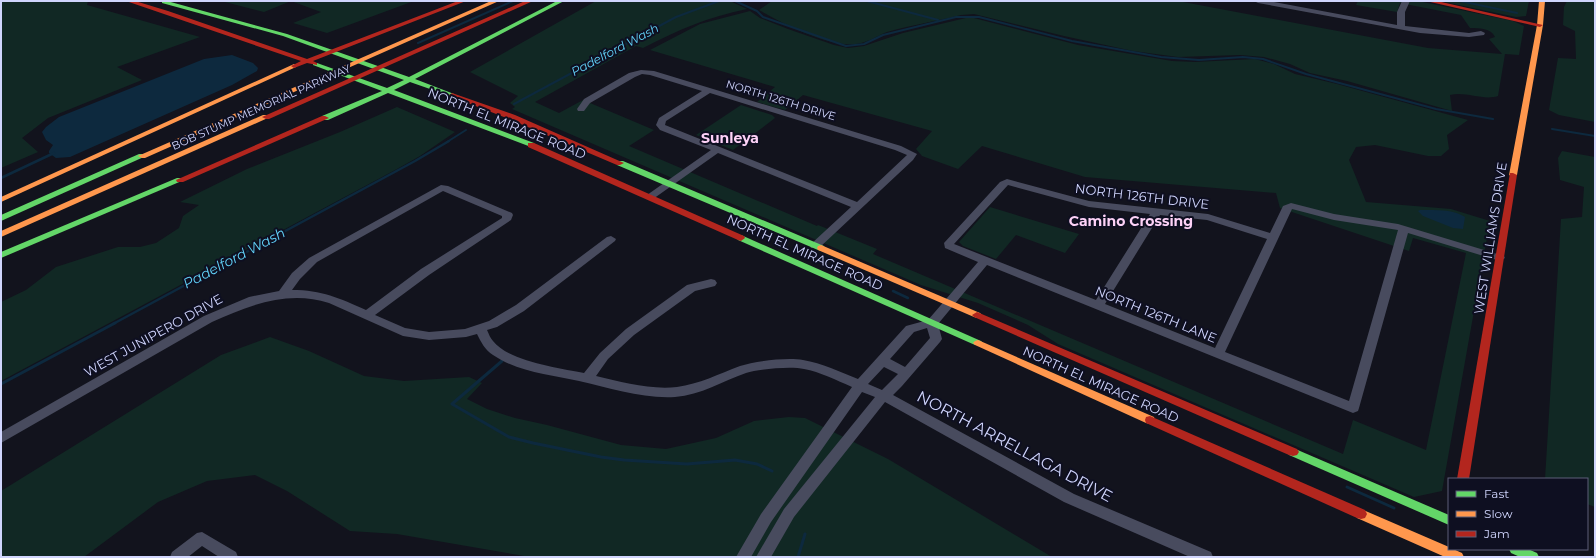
<svg xmlns="http://www.w3.org/2000/svg" width="1596" height="558" font-family="Montserrat,sans-serif">
	<style>
		.green { fill: #112824 }
		.water { fill: #0d293e }
		.lines { fill: none; stroke-linecap: round; stroke-linejoin: round }
		.stream-far2 { stroke: #0d293e; stroke-width: 2 }
		.stream-far1 { stroke: #0d293e; stroke-width: 2.5 }
		.stream { stroke: #0d293e; stroke-width: 3 }
		.street { fill: #484b5e; fill-rule: evenodd }
		.fast { fill: #63d668; fill-rule: evenodd }
		.slow { fill: #ff974d; fill-rule: evenodd }
		.jam { fill: #b3261e; fill-rule: evenodd }
		.labels { text-anchor: middle; stroke-width: 4; stroke-linejoin: round; paint-order: stroke }
		.far-street-label { font-size: 11px; fill: #d0d5fd; stroke: #0e0f21 }
		.far-water-label { font-size: 12px; font-style: italic; fill: #62d3f9; stroke: #0e0f21 }
		.street-label { font-size: 13px; fill: #d0d5fd; stroke: #0e0f21 }
		.neighbourhood-label { font-size: 14px; font-weight: bold; fill: #fdd2f7; stroke: #0e0f21 }
		.water-label { font-size: 14px; font-style: italic; fill: #62d3f9; stroke: #0e0f21 }
		.near-street-label { font-size: 16px; fill: #d0d5fd; stroke: #0e0f21 }
	</style>
	<rect width="100%" height="100%" fill="#12131d"/>
	<g class="green">
		<path d="M1,1H88L87,5L200,37L117,67L142,80L48,118L22,138L38,152L1,168Z"/>
		<path d="M221,1H414L327,33L293,23L321,12L291,1L264,12Z"/>
		<path d="M596,1H730L747,9C708,17 678,30 643,48L636,46L535,102L559,113L583,100L654,130L629,146L817,226L818,225L877,249L873,254L1343,454L1353,420L1426,450L1466,253L1413,238L1409,251L1280,208L1276,193L1085,177L982,146L958,169L922,156L916,149L932,131L803,95L785,110L757,102L775,87L650,50L700,24L750,11L760,18L788,29L834,45L848,48L864,46L903,33L970,17L1078,45L1172,61L1195,62L1255,59L1274,64L1295,74L1337,84L1468,120L1447,135L1449,149L1441,156H1428L1375,145L1356,147L1349,160L1366,202L1451,209L1490,221L1442,491L1414,497L1058,344L1028,325L978,303L921,285L512,109L515,107L510,103L518,96L470,72Z"/>
		<path d="M772,1H1178L1428,48L1502,54L1489,39L1495,37C1491,28 1479,28 1470,28L1461,15L1400,3L1397,12L1356,5L1358,1H1418L1513,21L1524,26L1519,55L1505,54L1498,96C1483,101 1466,91 1450,95L1452,111L1347,81L1310,73L1290,64L1264,57L1240,55L1178,57L1133,51L1064,36L974,14L961,15C937,21 911,25 887,32C877,36 867,43 856,44C828,47 784,24 759,10Z"/>
		<path d="M1440,1H1529L1526,16L1516,17Z"/>
		<path d="M1567,1H1595V122L1559,115L1549,110L1558,58L1576,59L1575,31L1563,25L1564,7Z"/>
		<path d="M741,105L772,115L775,118L733,150L696,135Z"/>
		<path d="M397,107L455,132L420,156L397,169L1,381V302L26,290L56,267L118,247H140L156,243L179,228L183,216L199,205L180,202L247,169L340,132Z"/>
		<path d="M1562,151L1595,157V507L1587,504V479H1545L1561,219L1582,217L1584,187L1560,180L1558,158Z"/>
		<path d="M990,207L1079,234L1065,253L1016,235L996,259L963,246L959,242Z"/>
		<path d="M270,337L309,351L364,376L404,381L469,377L482,383L467,399L487,409L515,418L547,425L621,445L666,449L716,438L754,421L789,417L805,418L888,459L1052,557H530L397,534L350,531L287,491L255,475L207,481L158,502L84,557H1V491L221,355Z"/>
	</g>
	<g class="water">
		<path d="M232,55L253,63L258,68L257,71L232,85L70,157L56,158L49,153V151L53,145L46,140L42,132L46,127L59,117L204,59Z"/>
		<path d="M1420,210C1433,210 1454,209 1465,217L1463,229L1453,228L1423,216L1418,211Z"/>
	</g>
	<g class="lines">
		<g class="stream-far2">
			<path d="M735,1L757,11L763,17L846,46L864,44L883,35L956,17H979L1072,41L1161,57L1199,60L1243,57L1263,59L1306,74L1436,109L1493,119"/>
			<path d="M867,1L938,20"/>
			<path d="M1460,1L1517,13"/>
			<path d="M418,43L513,1"/>
			<path d="M514,104L676,17L719,1"/>
			<path d="M1552,129L1595,136"/>
			<path d="M447,142L466,130"/>
		</g>
		<g class="stream-far1">
			<path d="M1,178L54,153"/>
			<path d="M893,291L908,298"/>
			<path d="M113,324L415,161L449,141"/>
		</g>
		<g class="stream">
			<path d="M502,361L452,404L509,437L533,443L601,457L624,460L687,464L735,460L757,464L772,471"/>
			<path d="M1,384L115,323"/>
			<path d="M1347,487L1394,508"/>
			<path d="M798,557L805,534"/>
		</g>
		<g class="street">
			<path d="M1254,1H1269L1397,25V12L1402,1H1410L1405,12V26L1469,33L1481,31L1485,33L1484,35L1469,37L1420,33L1258,3Z"/>
			<path d="M641,70L654,71L901,146L917,154L913,160L819,248H811L810,246L811,244L851,207L718,153L653,199H647L645,197L647,195L711,150L660,130L656,125L659,118L702,91L650,75L642,74L635,77L590,103L584,111H578L577,109L584,99L629,73ZM710,93L895,150L907,155L857,202L665,125L666,121Z"/>
			<path d="M1007,179L1089,201L1208,214L1270,233L1283,206L1291,203L1334,214L1398,224L1504,256L1505,258L1500,261L1408,233L1359,408L1358,411L1353,413L987,265L938,324L942,339L940,342L902,386L893,395L1074,494L1211,552L1213,557H1190L1064,502L885,402L794,517L771,557H756L784,509L875,397L862,392L771,522L751,557H736L761,514L852,387C836,380 820,372 804,369C791,366 759,369 746,373C723,381 701,395 675,397C643,399 610,388 579,381C551,375 518,372 493,355C485,350 481,342 477,334L466,337L429,340L403,336L329,303C288,290 249,305 212,322L1,443V432L204,316L249,297L279,291L292,273L309,258L441,185L448,186L512,213L513,215L511,220L429,275L375,315L405,328L429,332L465,329L489,321L516,305L607,237L611,236L616,239L615,241L524,311L497,327L487,330C489,334 490,338 493,341C508,361 560,368 584,373L600,353L626,329L687,285L711,279L715,280L717,283L715,286L695,291L634,335L608,359L596,376C622,382 650,390 677,387C699,384 719,374 740,366C755,361 788,357 803,360C822,363 840,372 858,379L906,326L928,320L978,262L945,248L944,243L1000,182ZM1008,185L1089,207L1150,214L1096,300L954,244ZM443,191L502,216V218L421,269L366,310C339,298 322,290 292,290L300,279L317,262ZM1292,209L1334,220L1398,230L1349,401L1225,352ZM1160,215L1207,220L1267,239L1215,348L1105,304ZM927,328L930,338L905,367L890,359L914,332ZM884,367L898,374L882,390L868,384Z"/>
			<path d="M202,532L236,552L238,557H219L202,546L188,557H170L172,552L197,533Z"/>
		</g>
		<g class="fast">
			<path d="M162,1H167L287,34L409,77L557,1H564L415,79L454,94V96H450L410,82L394,90L534,143L535,145L531,147L388,93L328,120H322V116L382,91L313,65V63H317L387,88L404,80L283,36L162,3Z"/>
			<path d="M139,154H142L146,156L1,221V215Z"/>
			<path d="M617,161H623L824,246L825,248L821,251L818,250L617,165Z"/>
			<path d="M177,178H183L184,180L1,258V252Z"/>
			<path d="M741,235L981,341L983,343L981,345H975L738,240L737,238Z"/>
			<path d="M1293,448L1449,515V525L1289,455L1287,452L1289,449Z"/>
			<path d="M1509,549H1528L1537,553L1539,557H1520L1511,553Z"/>
		</g>
		<g class="slow">
			<path d="M491,1H499L145,158H142L138,156Z"/>
			<path d="M1539,1H1545L1543,25L1517,175L1513,177L1509,175L1537,25Z"/>
			<path d="M294,64L297,66L296,67L1,202V197Z"/>
			<path d="M263,115H266L270,117L1,237V231Z"/>
			<path d="M821,245L980,313L982,315L977,318L974,317L818,250L817,248L818,246Z"/>
			<path d="M978,340L1154,417L1155,420L1154,423L1150,424L1146,423L975,345L973,343L975,341Z"/>
			<path d="M1361,509L1449,547V549H1453L1462,553L1464,557H1445L1357,518L1355,514L1357,510Z"/>
		</g>
		<g class="jam">
			<path d="M126,1H135L168,11L307,59L458,1H466L313,61L317,63V65L307,63L294,68L291,66L301,61Z"/>
			<path d="M525,1H533L269,119H266L262,117Z"/>
			<path d="M1426,1H1437L1543,25L1540,27Z"/>
			<path d="M452,93L515,115L624,163L620,165H617L509,119L450,96L449,95Z"/>
			<path d="M322,116H325L329,118L183,182H177L176,180Z"/>
			<path d="M528,143H534L744,236L745,238L741,241L738,240L528,147Z"/>
			<path d="M1510,173H1513L1517,175L1469,479H1457Z"/>
			<path d="M977,312L1297,449L1299,452L1297,455L1293,456L1289,455L974,317L972,315Z"/>
			<path d="M1150,416L1365,510L1367,514L1365,518L1361,519L1357,518L1146,423L1145,420L1146,417Z"/>
		</g>
	</g>
	<g class="labels">
		<g class="far-street-label">
			<text transform="translate(781 100) rotate(17)" y="4">NORTH 126TH DRIVE</text>
			<text transform="translate(261 107) rotate(-24)" y="4">BOB STUMP MEMORIAL PARKWAY</text>
		</g>
		<g class="far-water-label">
			<text transform="translate(615 50) rotate(-28)" y="4">Padelford Wash</text>
		</g>
		<g class="street-label">
			<text transform="translate(507 123) rotate(22)" y="5">NORTH EL MIRAGE ROAD</text>
			<text transform="translate(1142 196) rotate(7)" y="5">NORTH 126TH DRIVE</text>
			<text transform="translate(1490 238) rotate(-81)" y="5">WEST WILLIAMS DRIVE</text>
			<text transform="translate(805 252) rotate(24)" y="5">NORTH EL MIRAGE ROAD</text>
			<text transform="translate(1156 314) rotate(22)" y="5">NORTH 126TH LANE</text>
			<text transform="translate(153 335) rotate(-29)" y="5">WEST JUNIPERO DRIVE</text>
			<text transform="translate(1101 384) rotate(24)" y="5">NORTH EL MIRAGE ROAD</text>
		</g>
		<g class="neighbourhood-label">
			<text x="730" y="143">Sunleya</text>
			<text x="1131" y="226">Camino Crossing</text>
		</g>
		<g class="water-label">
			<text transform="translate(234 258) rotate(-28)" y="5">Padelford Wash</text>
		</g>
		<g class="near-street-label">
			<text transform="translate(1015 446) rotate(28)" y="6">NORTH ARRELLAGA DRIVE</text>
		</g>
	</g>
	<rect width="1596" height="558" fill="none" stroke="#d0d5fd" stroke-width="4"/>
	<rect x="1448" y="478" width="140" height="72" fill="#0e0f21" stroke="#5c5e79"/>
	<rect x="1456" y="491" width="20" height="6" fill="#63d668" stroke="#5c5e79"/>
	<text x="1484" y="498" font-size="12" fill="#d0d5fd">Fast</text>
	<rect x="1456" y="511" width="20" height="6" fill="#ff974d" stroke="#5c5e79"/>
	<text x="1484" y="518" font-size="12" fill="#d0d5fd">Slow</text>
	<rect x="1456" y="531" width="20" height="6" fill="#b3261e" stroke="#5c5e79"/>
	<text x="1484" y="538" font-size="12" fill="#d0d5fd">Jam</text>
</svg>
